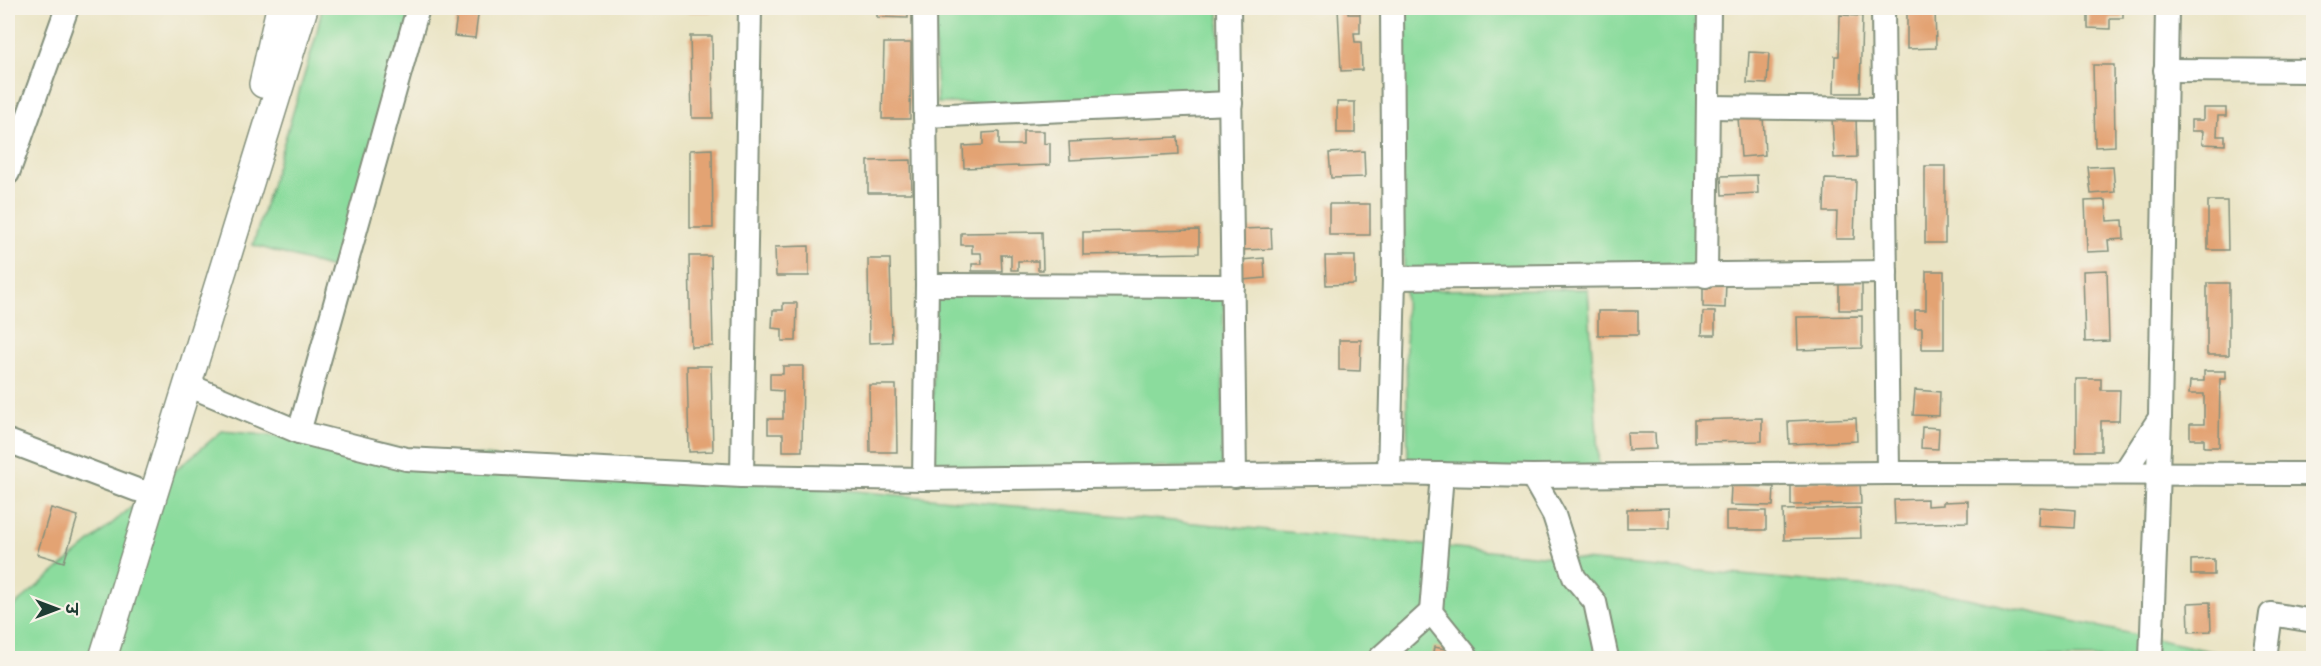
<svg xmlns="http://www.w3.org/2000/svg" width="2321" height="666" font-family="Pangolin,'Playpen Sans Deva',sans-serif">
	<style>
		.green { fill: #8bdc9d; stroke: #558c68; stroke-width: 1.5 }
		.building { fill: #e3a373 }
		.lines { fill: none; stroke-linecap: round; stroke-linejoin: round }
		.minor-casing { stroke: #84907c; stroke-width: 26 }
		.tertiary-casing { stroke: #84907c; stroke-width: 30 }
		.minor { stroke: #fff; stroke-width: 22 }
		.tertiary { stroke: #fff; stroke-width: 27 }
	</style>
	<rect width="100%" height="100%" fill="#f7f3e8"/>
	<filter id="ink" filterUnits="userSpaceOnUse"><feTurbulence type="fractalNoise" baseFrequency=".0167" numOctaves="2"/><feDisplacementMap in="SourceGraphic" scale="12" xChannelSelector="R" yChannelSelector="G"/><feConvolveMatrix kernelMatrix="1 2 1 2 8 2 1 2 1" color-interpolation-filters="sRGB"/></filter>
	<filter id="wash" filterUnits="userSpaceOnUse"><feTurbulence type="fractalNoise" baseFrequency=".008" numOctaves="4" result="noise"/><feDisplacementMap in="SourceGraphic" scale="24" xChannelSelector="R" yChannelSelector="G"/><feGaussianBlur stdDeviation="1.35" result="paint"/><feColorMatrix in="noise" values="0 0 0 0 0 0 0 0 0 0 0 0 0 0 0 0 0 1.4 0 .05"/><feComposite in="paint" operator="in"/></filter>
	<g filter="url(#wash)">
		<rect width="100%" height="100%" fill="#eae4c4"/>
		<g class="green">
			<path d="M322,8H413L342,271L253,245L316,36Z"/>
			<path d="M934,8H1219L1221,93L1166,104L937,103Z"/>
			<path d="M1401,8H1699L1703,269H1404Z"/>
			<path d="M1224,288L1222,467L931,470L935,290Z"/>
			<path d="M1588,289L1599,470L1408,468L1405,290Z"/>
			<path d="M222,431L1953,595L2242,658H8V611Z"/>
		</g>
		<g id="blocks">
			<g class="building">
				<path d="M458,8H479L475,38L454,36Z"/>
				<rect x="688" y="8" width="23" height="4"/>
				<path d="M877,8H908V18L877,17Z"/>
				<path d="M1338,8H1348V14H1360V33H1354L1355,42H1361L1362,70L1341,71Z"/>
				<path d="M1907,8H1935L1936,48L1907,49Z"/>
				<path d="M2088,8H2123V18H2110V29L2088,28Z"/>
				<path d="M1840,15L1862,16L1860,93H1834L1835,56H1839Z"/>
				<path d="M690,36H712L713,118H692Z"/>
				<path d="M884,43H911L910,119H882Z"/>
				<path d="M1749,52L1769,53L1767,84L1747,83Z"/>
				<path d="M2093,65H2114L2115,146L2095,147Z"/>
				<rect x="1337" y="102" width="18" height="31"/>
				<path d="M2203,108H2226V116H2218L2217,136H2225V145L2202,144L2203,131H2191V120H2203Z"/>
				<path d="M1763,116L1765,155L1741,157L1738,117Z"/>
				<path d="M1832,116H1856L1857,157L1834,158Z"/>
				<path d="M1023,131H1044V144L1050,143V165L964,168L963,146L983,145V133L999,132V145H1023Z"/>
				<path d="M1178,137L1179,154L1070,160L1069,142Z"/>
				<path d="M712,149L713,228H690V150Z"/>
				<path d="M1364,151L1365,177L1331,178L1329,153Z"/>
				<path d="M911,160L912,193H868V161Z"/>
				<rect x="1925" y="166" width="20" height="77"/>
				<path d="M2113,166L2115,192L2091,194L2088,167Z"/>
				<path d="M1757,175L1758,193L1722,195L1721,176Z"/>
				<path d="M1825,179L1856,180L1854,239H1836L1837,212H1824Z"/>
				<path d="M2106,200L2107,221L2123,220L2124,239L2108,240L2109,251L2087,252L2085,201Z"/>
				<path d="M2208,201H2227L2228,250H2208Z"/>
				<rect x="1329" y="204" width="41" height="31"/>
				<path d="M1271,228L1272,249L1241,250L1240,229Z"/>
				<path d="M1199,230V253L1083,255V232Z"/>
				<path d="M1042,232L1043,270H1038V261H1018V270H1011V255H1001L1002,271H972V264H982L981,253H972V245H961V233Z"/>
				<path d="M809,246V276H776L775,247Z"/>
				<path d="M689,256H711L713,346L691,347Z"/>
				<path d="M1325,256H1355V284L1326,285Z"/>
				<path d="M1264,258L1265,278L1242,280L1241,260Z"/>
				<path d="M868,259H890L892,342L869,343Z"/>
				<path d="M2107,270L2109,341L2085,342L2083,271Z"/>
				<path d="M1926,271H1944V349H1922V328H1915V310H1926Z"/>
				<path d="M1703,282H1726L1725,308L1703,307Z"/>
				<rect x="1839" y="283" width="23" height="27"/>
				<rect x="2207" y="283" width="22" height="72"/>
				<path d="M783,303H797L796,341H782V329L772,328L773,310H783Z"/>
				<rect x="1598" y="311" width="40" height="24"/>
				<path d="M1703,312H1715V335H1702Z"/>
				<path d="M1862,316V348L1798,350L1797,317Z"/>
				<path d="M1339,340H1361L1360,371L1339,370Z"/>
				<path d="M687,366H711L713,451L689,452Z"/>
				<path d="M783,366H803L802,451H783V434H768V419H783V391L770,390V374H783Z"/>
				<path d="M2204,371H2226V379H2220L2219,447H2204V439H2190V424H2204V394H2189L2190,381H2204Z"/>
				<path d="M2076,379H2101V390H2120L2119,421H2101V451H2076Z"/>
				<path d="M869,385H896L897,452H870Z"/>
				<path d="M1915,390L1940,392L1939,416L1913,415Z"/>
				<path d="M1762,418V441L1694,442V420Z"/>
				<path d="M1856,418L1857,441L1789,444L1788,421Z"/>
				<path d="M1922,427L1939,428L1938,449L1921,448Z"/>
				<path d="M1627,433H1655L1656,449L1628,450Z"/>
				<path d="M1860,480L1861,504L1791,505V481Z"/>
				<path d="M1731,486L1774,487L1773,506L1730,505Z"/>
				<path d="M1927,499V506L1943,505V502L1968,501V522L1895,524L1894,500Z"/>
				<path d="M2039,507L2075,510L2074,528L2038,526Z"/>
				<path d="M51,508L78,516L64,562L37,554Z"/>
				<path d="M1670,508V528H1627V509Z"/>
				<path d="M1860,508L1861,538L1784,540L1783,510Z"/>
				<rect x="1726" y="511" width="40" height="19"/>
				<path d="M2214,559V575H2191V560Z"/>
				<path d="M2210,602L2211,631L2189,632L2188,603Z"/>
				<path d="M1434,647L1457,651L1456,658H1432Z"/>
			</g>
		</g>
	</g>
	<g filter="url(#ink)">
		<use href="#blocks" fill-opacity="0" stroke="#84907c" stroke-width="1.5"/>
		<g class="lines">
			<g class="minor-casing">
				<g id="minor">
					<path d="M924,8L927,285L924,479"/>
					<path d="M1229,8L1235,476"/>
					<path d="M1883,8L1888,473"/>
					<path d="M2165,70L2314,71"/>
					<path d="M1708,107L1884,109"/>
					<path d="M925,116L1231,103"/>
					<path d="M8,173L67,8"/>
					<path d="M1706,276L1709,8"/>
					<path d="M1394,278L1886,272"/>
					<path d="M927,285L1233,286"/>
					<path d="M188,385L299,432L406,459L742,476L924,479L1389,473L1532,476L1888,473L2314,474"/>
					<path d="M299,432L418,8"/>
					<path d="M8,441L137,490L154,493"/>
					<path d="M1389,473L1394,278L1392,8"/>
					<path d="M2124,473L2159,419"/>
					<path d="M1442,474L1431,612L1468,658"/>
					<path d="M742,476L750,8"/>
					<path d="M1532,476L1554,515L1574,577L1595,602L1607,658"/>
					<path d="M1380,658L1431,612"/>
					<path d="M2151,658L2160,418L2167,8"/>
					<path d="M2265,658L2271,614L2314,621"/>
				</g>
			</g>
			<g class="tertiary-casing">
				<g id="tertiary">
					<path d="M263,84L280,8"/>
					<path d="M103,658L304,8"/>
				</g>
			</g>
			<use href="#minor" class="minor"/>
			<use href="#tertiary" class="tertiary"/>
		</g>
	</g>
	<rect width="2321" height="666" fill="none" stroke="#f7f3e8" stroke-width="30"/>
	<g transform="translate(57 609) rotate(90)" stroke="#f7f3e8" stroke-width="4.5" paint-order="stroke">
	<path d="M0-4.5L10 22L0 15L-10 22Z" fill="#1f3d34"/>
	<text y="-9" font-size="16" font-weight="bold" text-anchor="middle" fill="#1f3d34">उ</text>
	</g>
</svg>
